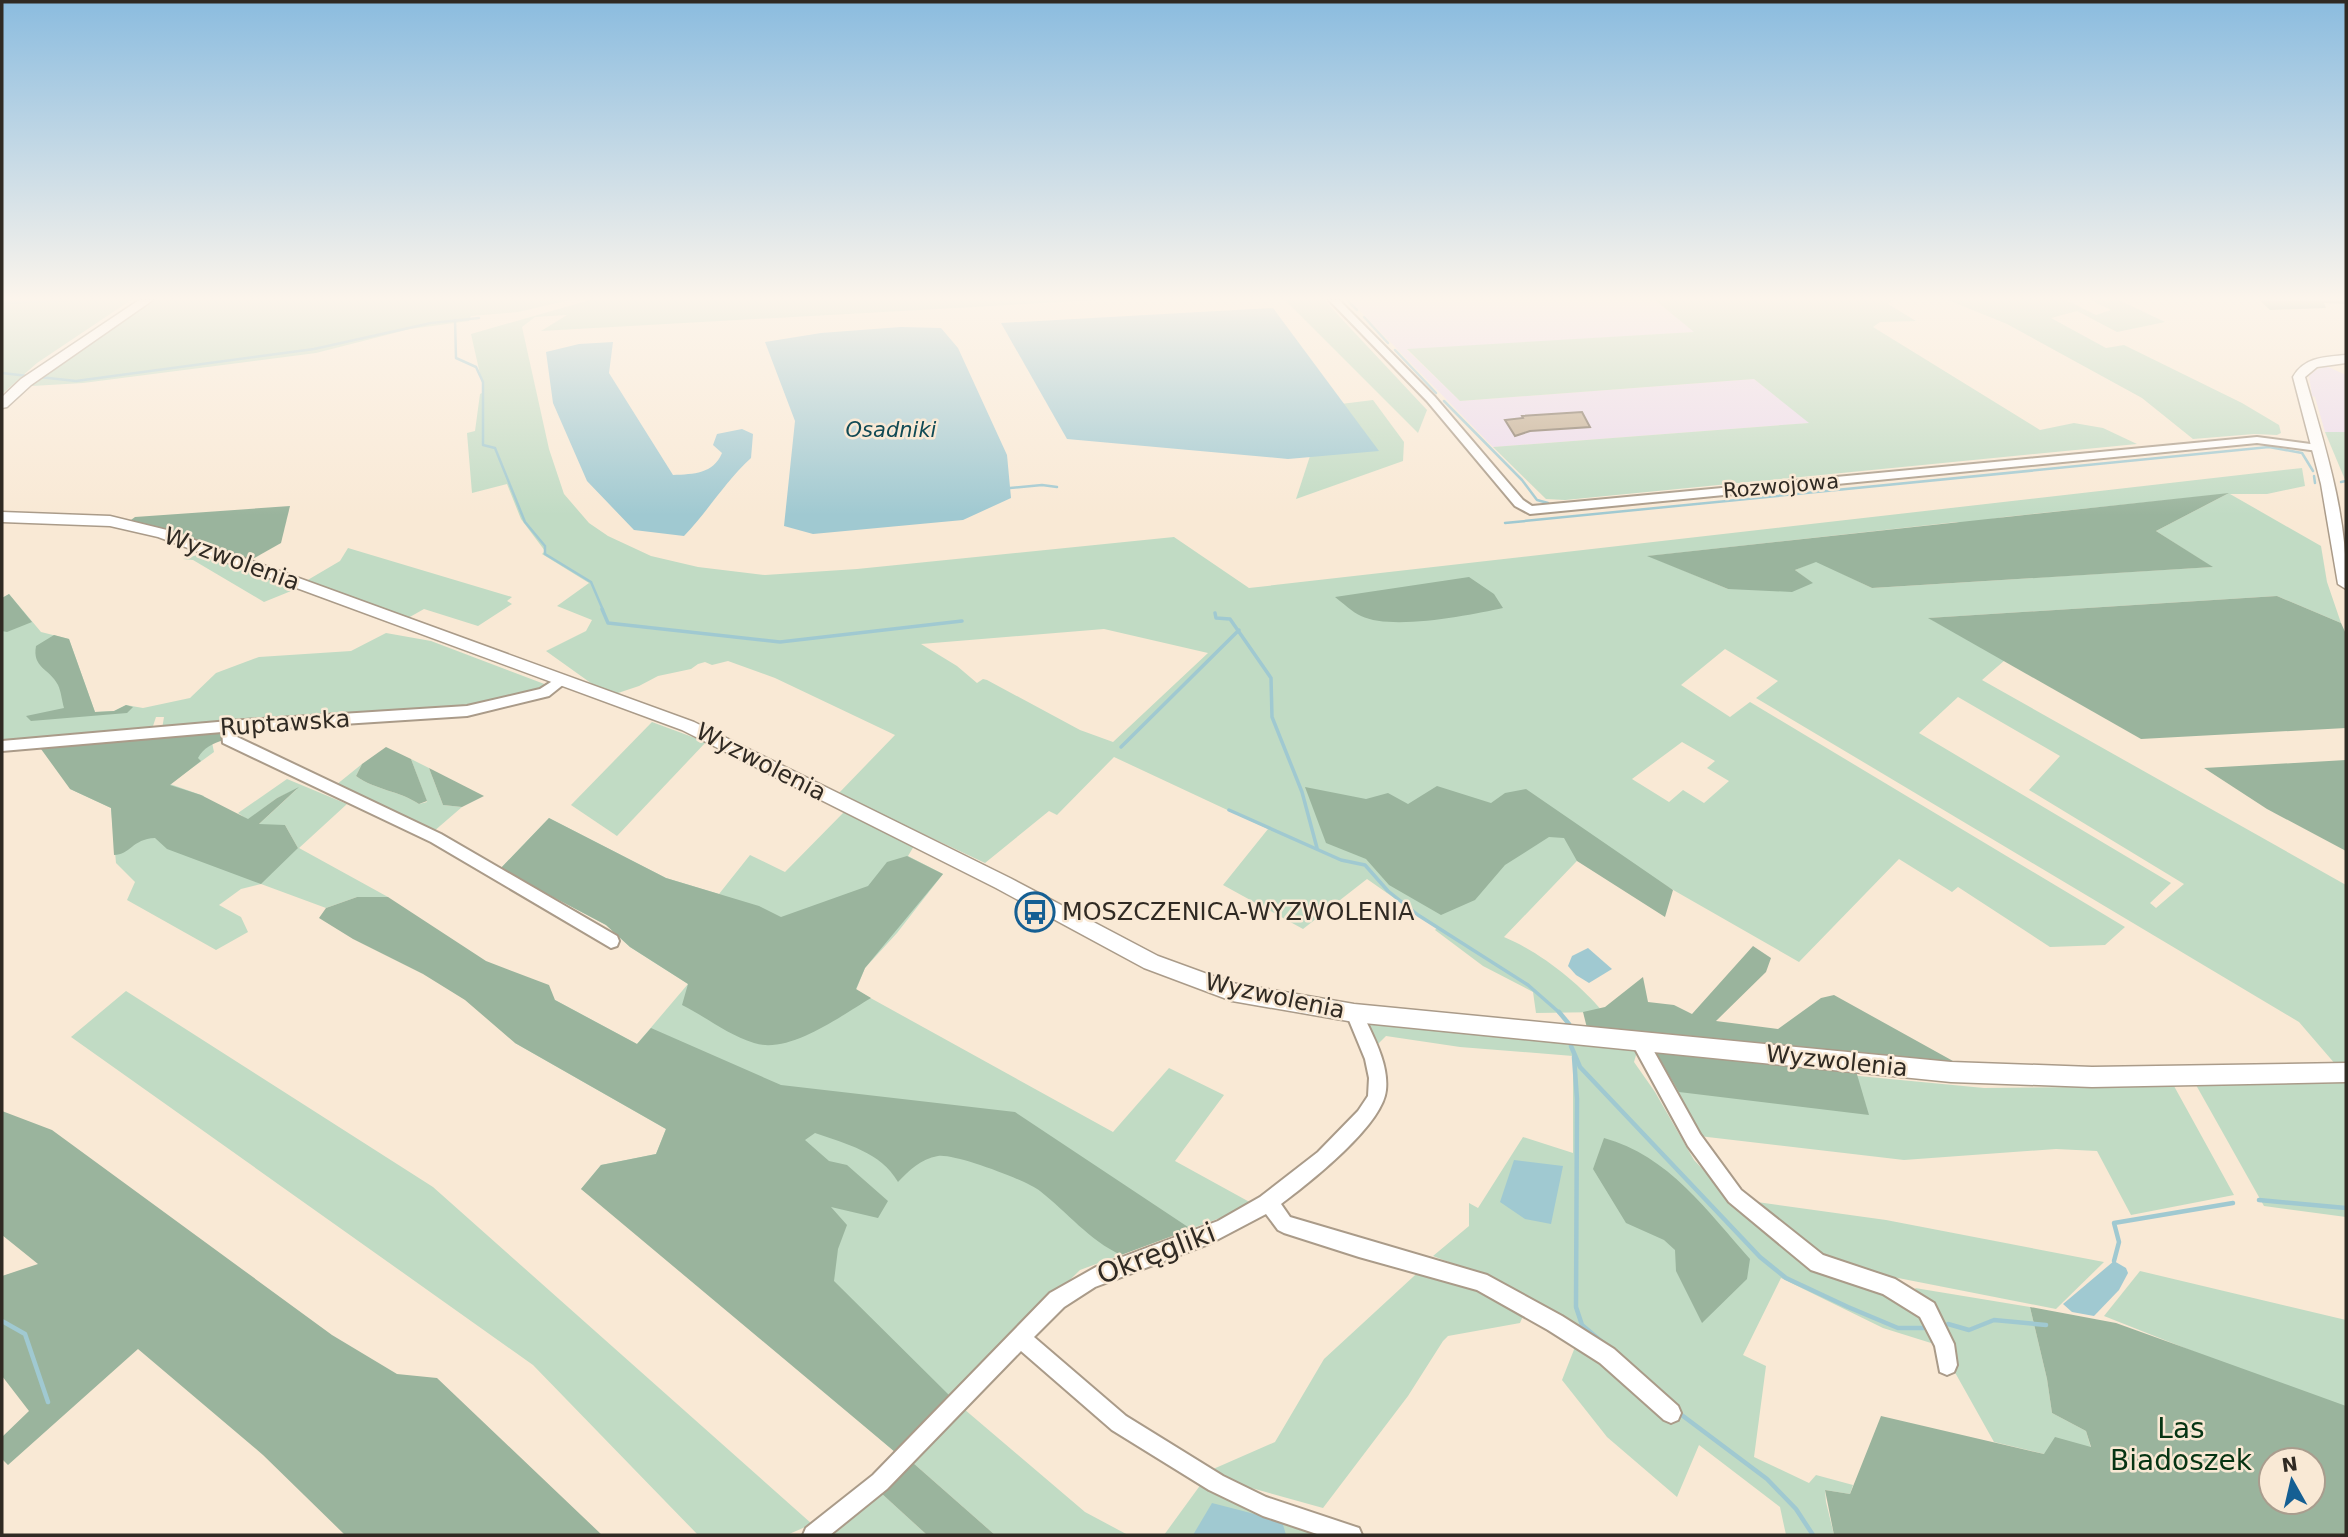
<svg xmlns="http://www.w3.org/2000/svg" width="2348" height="1537" font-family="'DejaVu Sans',sans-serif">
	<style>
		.industrial { fill: #ecdbed }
		.green { fill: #c1dbc4; fill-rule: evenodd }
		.forest { fill: #9ab49d; fill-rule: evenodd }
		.water { fill: #a0c9d1 }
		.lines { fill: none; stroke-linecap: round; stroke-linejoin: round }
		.stream-far2 { stroke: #a0c9d1; stroke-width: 2.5 }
		.stream-far1 { stroke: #a0c9d1; stroke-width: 3.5 }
		.stream { stroke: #a0c9d1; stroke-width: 4.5 }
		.building { fill: #c2ac91; stroke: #837463; stroke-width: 2 }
		.minor-casing { stroke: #aa9b89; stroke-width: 4 }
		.tertiary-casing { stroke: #aa9b89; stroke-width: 3 }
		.minor { fill: #fff; fill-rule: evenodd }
		.tertiary { fill: #fff; fill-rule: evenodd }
		.labels { text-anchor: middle; stroke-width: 5; stroke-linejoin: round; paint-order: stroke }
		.far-water-label { font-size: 21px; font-style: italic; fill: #104a55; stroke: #f9e9d5 }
		.far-street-label { font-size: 21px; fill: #302a23; stroke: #f9e9d5 }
		.street-label { font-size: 24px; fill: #302a23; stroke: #f9e9d5 }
		.poi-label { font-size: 24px; fill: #302a23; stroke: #f9e9d5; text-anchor: start }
		.near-street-label { font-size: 28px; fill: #302a23; stroke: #f9e9d5 }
		.near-park-label { font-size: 28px; fill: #063413; stroke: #f9e9d5 }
	</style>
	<rect width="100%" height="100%" fill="#f9e9d5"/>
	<g class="industrial">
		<path d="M1349,300H1655L1695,332L1407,350L1460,401L1754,379L1810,423L1493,447Z"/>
		<path d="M2326,366L2346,375V432H2325L2315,397L2312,396L2309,376L2316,370Z"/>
	</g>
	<g class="green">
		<path d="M2,300H131L37,363L2,394Z"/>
		<path d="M156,300H570L518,312L471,316L469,321L410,329L316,353L83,383L32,386L76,354L73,353Z"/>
		<path d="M590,300H1097L541,331L567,315L535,317L522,327L549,449L564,494L589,523L608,536L651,556L698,567L765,575L857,569L1174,537L1249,588L2302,468L2305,486L2267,494H2230L2321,546L2327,582L2341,623L2277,596L1929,618L2005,660L1982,680L2346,885V1065H2336L2299,1022L1756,698L1778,681L1725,649L1681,685L1730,717L1750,702L2125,927L2105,945L2050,947L1958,887L1952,892L1899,859L1799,962L1668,887L1597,840L1504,937C1540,952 1579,983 1603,1012L1536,1013L1533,992L1483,966L1435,930L1437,928L1367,879L1303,929L1223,885L1268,829L1114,757L1057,815L1049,811L985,863L838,794L895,735L775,678L728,661L712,665L705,662L698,664L691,669L658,676L639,686L609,696L546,651L586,631L592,620L557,606L589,583L542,554L545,551L521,519L507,484L472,493L467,433L475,431L480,394L484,392L471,334ZM2227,494L2156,531L2212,567L1872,588L1816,561L1795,570L1812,583L1728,589L1649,556L1957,522L1963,524L2004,517ZM1104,629L1208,653L1113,742L1080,730L987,680L983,679L977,683L957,666L921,644ZM1958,697L2060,756L2029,790L2184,884L2156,908L2150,903L2171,883L1919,733ZM1682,742L1715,761L1707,768L1729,781L1704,803L1683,790L1669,802L1632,779Z"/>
		<path d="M1285,300H1324L1427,410L1418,433Z"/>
		<path d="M1655,300H1893L1888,304L1916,321L1880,322L1873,327L2040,430L2074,423L2103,428L2137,444L1565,500L1546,499L1493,447L1809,423L1754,379L1460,401L1407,349L1694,332Z"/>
		<path d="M1948,300H2066L2096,315L2111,310L2091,300H2119L2165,322L2117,332L2077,311L2051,318L2106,348L2124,345L2242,403L2279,425L2281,433L2277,435L2254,434L2193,439L2142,398L2007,324Z"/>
		<path d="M1373,400L1404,442L1403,461L1296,499L1310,456L1341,404Z"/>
		<path d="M2325,432H2346V482Z"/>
		<path d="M348,548L512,597L507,601L512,604L478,626L424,609L408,618L306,581L340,561Z"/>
		<path d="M201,554L296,589L264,602L193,560L183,559Z"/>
		<path d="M9,594L41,632L69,639L95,712L114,711L126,705L143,708L190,698L216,673L259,657L351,651L386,633L431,641L547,685L537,692L489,705L162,729L164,717H156L152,729L2,743V598Z"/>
		<path d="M652,722L706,742L617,836L571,805Z"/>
		<path d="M210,733L214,752L170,784L204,796L167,848H298L285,825H258L297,789L277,798L248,820L238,813L287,779L347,804L299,848L388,897H357L326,908L261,884L241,889L219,905L241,917L248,932L216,950L127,900L135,882L116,863L111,808L70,789Z"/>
		<path d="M411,759L429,768L443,805L462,807L433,832L336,785L362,764L356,776C375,790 400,791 419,804L427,802Z"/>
		<path d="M845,811L914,846L908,856L943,874L897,933L865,968L856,990L1113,1132L1169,1068L1224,1095L1175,1161L1255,1205L1080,1270L895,1452L658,1247L581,1189L601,1165L656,1154L666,1129L515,1043L555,1000L637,1044L688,984L630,947L606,925L500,869L549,818L666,878L719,894L750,855L785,872Z"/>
		<path d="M126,991L433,1187L812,1524L787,1535H698L533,1365L71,1037Z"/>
		<path d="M1369,1022L1638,1048L1634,1062L1655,1092L1694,1160L1751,1221L1799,1255L1902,1298L1931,1330V1343L1883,1328L1781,1278L1743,1355L1766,1366L1754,1457L1809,1483L1816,1475L1853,1485L1850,1494L1825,1490L1826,1502L1834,1535H1786L1780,1507L1699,1445L1677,1497L1607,1437L1562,1380L1577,1342L1584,1330L1508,1285L1433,1256L1469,1226V1203L1478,1208L1523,1137L1573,1153V1056L1460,1047L1386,1036L1378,1044L1367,1026Z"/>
		<path d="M1659,1057L1984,1088L2174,1086L2234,1195L2131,1215L2097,1151L2056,1149L1904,1160L1699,1136L1680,1106Z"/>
		<path d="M2345,1083L2346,1217L2264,1206L2196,1085Z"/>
		<path d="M1750,1201L1886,1220L2104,1262L2056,1309L1893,1277L1817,1255Z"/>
		<path d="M1426,1265L1525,1311L1520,1323L1448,1336L1443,1341L1408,1396L1323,1508L1230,1482L1211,1470L1275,1442L1324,1359Z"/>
		<path d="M2140,1271L2346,1320V1412L2104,1316Z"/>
		<path d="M1915,1288L2030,1307L2047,1379L2052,1413L2086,1431L2091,1448L2044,1454L1994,1442L1948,1360L1938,1326Z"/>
		<path d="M964,1409L1085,1512L1128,1535H995L912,1462Z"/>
		<path d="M1204,1480L1342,1529L1339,1535H1164Z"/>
		<path d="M881,1493L927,1535H823Z"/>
	</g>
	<g class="forest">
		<path d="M2259,300H2346V304L2324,303L2326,308L2270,310Z"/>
		<path d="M2229,493L2156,531L2213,567L1872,588L1816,562L1795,570L1813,583L1792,592L1728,589L1647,556Z"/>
		<path d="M290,506L281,543L249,561L131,520L135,517Z"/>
		<path d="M1469,577L1494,594L1503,608C1470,615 1392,631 1361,616C1352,612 1343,603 1335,597Z"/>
		<path d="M9,594L32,622L7,632L2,631V598Z"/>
		<path d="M2277,596L2341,623L2346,634V728L2141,739L1928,618Z"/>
		<path d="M54,635L69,639L95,712L114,711L126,705L133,707L127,713L31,721L26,716L64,708C62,701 61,691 58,685C49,668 32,668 36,646Z"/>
		<path d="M223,730L224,740C213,743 203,748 198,758L201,761L170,785L201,795L248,819L277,798L299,787L259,824L285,825L298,848L261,884L167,849L155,838C132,839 130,855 114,855L111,808L70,789L41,749Z"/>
		<path d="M386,747L411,759L427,801L419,804C400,791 375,790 356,776L362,764Z"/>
		<path d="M2346,760V851L2267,809L2204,768Z"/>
		<path d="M429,768L484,796L462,807L443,805Z"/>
		<path d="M1437,786L1491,803L1505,793L1526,789L1673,890L1665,917L1577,861L1564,838L1549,837L1505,865L1475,900L1441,915L1389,885L1366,859L1326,843L1305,787L1366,799L1388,793L1408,804Z"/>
		<path d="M549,818L666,878L759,906L781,917L868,886L887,862L907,856L943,874L865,968L856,989L871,998C842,1015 789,1055 754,1043C728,1035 706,1017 682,1005L688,984L630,947L606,925L500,869Z"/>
		<path d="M357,897H388L486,961L549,985L555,1000L637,1044L651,1028L781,1085L1015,1112L1191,1229L1121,1255C1089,1240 1068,1213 1040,1191C1028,1181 954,1153 938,1156C920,1159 910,1170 898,1182C881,1152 846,1144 815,1133L805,1140L829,1161L847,1165L888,1201L878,1218L831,1207L847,1225L838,1249L834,1281L951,1397L895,1452L581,1189L601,1165L656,1154L666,1129L515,1043L465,1000L423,974L353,939L319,918L326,908Z"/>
		<path d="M1753,946L1771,958L1766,972L1716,1021L1778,1029L1821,998L1834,995L1953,1061L1919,1065L1588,1032L1583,1012L1605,1007L1643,977L1648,1002L1674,1005L1692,1014Z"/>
		<path d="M1654,1049L1856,1071L1869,1115L1679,1092Z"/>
		<path d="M2,1111L52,1130L332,1335L397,1374L437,1378L602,1535H345L263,1455L138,1349L8,1465L2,1459V1437L29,1411L2,1376V1276L38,1264L2,1235Z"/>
		<path d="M1604,1138C1668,1155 1708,1212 1750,1259L1747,1279L1702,1323L1676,1271L1675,1250L1664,1240L1626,1223L1593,1169Z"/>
		<path d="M2030,1307L2116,1323L2346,1406V1535H1834L1825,1490L1850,1494L1881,1416L2044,1454L2055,1437L2091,1447L2086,1431L2052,1413L2047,1379ZM2271,1460H2313V1502H2271Z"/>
		<path d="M912,1462L995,1535H927L881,1493Z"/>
	</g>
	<g class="water">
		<path d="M1273,308L1379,451L1288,459L1067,439L1001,323Z"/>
		<path d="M901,327L941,328L958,348L1007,455L1011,498L963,520L813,534L784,526L795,421L765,342L821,333Z"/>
		<path d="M613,342L609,373L673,475C694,474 713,474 722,453L713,445L717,434L742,429L753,434L751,458C725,482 708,511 684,536L634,530L587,481L553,403L546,352L579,344Z"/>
		<path d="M1588,948L1612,969L1589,983L1576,975L1568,966L1572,956Z"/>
		<path d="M1514,1160L1563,1166L1551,1224L1525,1219L1500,1202Z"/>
		<path d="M2114,1261L2126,1268L2128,1273L2119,1290L2094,1316L2072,1312L2063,1304Z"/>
		<path d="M1212,1503L1282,1521L1286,1535H1193Z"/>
	</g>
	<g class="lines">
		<g class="stream-far2">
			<path d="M1347,300L1357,310"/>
			<path d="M2,303L67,300"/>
			<path d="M1364,317L1388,343"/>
			<path d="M455,320L456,358L476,367L483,382V445L495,448L525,522L545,546V554L591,582L603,610"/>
			<path d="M1395,350L1436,393"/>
			<path d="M2,373L28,376"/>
			<path d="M39,377L76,381L314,349L431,323L479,318"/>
			<path d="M1444,401L1522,480L1537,500L1548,503"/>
			<path d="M2314,476L2315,483"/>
			<path d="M2341,482L2346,481"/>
			<path d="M1010,488L1042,485L1057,487"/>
			<path d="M1505,523L2269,447L2302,453L2313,471"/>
		</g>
		<g class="stream-far1">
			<path d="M602,609L608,623L780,642L962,621"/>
			<path d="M1215,613L1216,618L1230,619L1271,678L1272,717L1302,792L1317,848"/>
			<path d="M1121,747L1239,630"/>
			<path d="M1229,810L1341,860L1365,865L1388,891L1418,915L1528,985L1561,1014"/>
		</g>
		<g class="stream">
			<path d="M1559,1012L1569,1024"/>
			<path d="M1571,1046L1580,1067L1760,1257L1786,1278L1848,1307L1898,1328H1924"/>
			<path d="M1574,1057L1577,1099L1576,1307L1582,1325L1602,1342"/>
			<path d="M2259,1200L2346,1208"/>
			<path d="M2114,1261L2119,1242L2114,1223L2233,1203"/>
			<path d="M2,1321L25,1334L48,1402"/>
			<path d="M1948,1324L1969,1330L1994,1320L2046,1325"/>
			<path d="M1679,1413L1767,1479L1796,1509L1813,1535"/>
		</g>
	</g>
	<path class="building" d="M1582,412L1590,427L1530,431L1515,436L1505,420L1523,418L1522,416Z"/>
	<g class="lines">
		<g class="minor-casing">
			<g id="minor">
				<path d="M1329,300H1339L1435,397L1523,500L1532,506L2257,437L2318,445L2324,448L2318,451L2257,443L1530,514L1515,506L1427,401Z"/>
				<path d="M562,675L569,680L549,696L467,716L235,731V736L441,834L617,936L619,941L617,946L611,948L431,842L223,743L222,732L2,751V741L229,721L467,706L540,689Z"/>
				<path d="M1354,1006L1360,1008C1371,1033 1389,1062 1386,1090C1383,1125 1309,1183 1281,1204L1290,1217L1487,1275L1562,1316L1614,1349L1678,1406L1681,1413L1678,1420L1671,1423L1664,1420L1600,1363L1548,1330L1477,1290L1359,1257L1284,1233L1278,1230L1266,1214L1209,1244L1095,1287L1064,1307L1034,1337L1126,1416L1223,1476L1266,1497L1359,1528L1362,1535H1320L1263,1516L1209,1490L1112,1430L1021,1351L887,1489L830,1535H803L806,1528L873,1475L1050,1293L1096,1267L1218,1221L1260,1197L1318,1152L1358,1111L1368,1096L1369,1078L1365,1059L1346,1013L1348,1008Z"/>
				<path d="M1640,1035L1646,1037L1700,1134L1741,1190L1823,1255L1895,1279L1934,1303L1954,1344L1957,1365L1954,1372L1947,1375L1940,1372L1935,1346L1920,1317L1883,1294L1811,1270L1729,1202L1688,1146L1634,1047L1632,1042L1634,1037Z"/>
			</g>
		</g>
		<g class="tertiary-casing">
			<g id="tertiary">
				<path d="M139,300H153L31,385L7,407L2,408V397L21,379Z"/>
				<path d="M2346,355V363L2317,367L2305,377C2325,446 2348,517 2346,589L2338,584L2321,484L2293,377C2304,357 2325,357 2346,355Z"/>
				<path d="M2,512L110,516L167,530L694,722L1010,878L1158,956L1232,983L1354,1004L1951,1062L2092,1067L2346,1063V1082L2092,1087L1951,1082L1354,1022L1232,1001L1144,968L996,888L682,730L158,537L110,526L2,522Z"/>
			</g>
		</g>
		<use href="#minor" class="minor"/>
		<use href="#tertiary" class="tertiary"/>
	</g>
	<linearGradient id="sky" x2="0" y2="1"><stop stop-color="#8bbcdf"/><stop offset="0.58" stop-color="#fcf5ec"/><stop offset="1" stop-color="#fcf5ec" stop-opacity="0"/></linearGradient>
	<rect width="2348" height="515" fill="url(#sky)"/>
	<defs>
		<g id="bus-ring" transform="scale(2.0125)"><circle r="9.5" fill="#f9e9d5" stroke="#155f93" stroke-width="1.5"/><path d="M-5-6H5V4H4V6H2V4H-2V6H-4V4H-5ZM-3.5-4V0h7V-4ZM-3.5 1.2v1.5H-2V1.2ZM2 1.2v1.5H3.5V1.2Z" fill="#155f93"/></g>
	</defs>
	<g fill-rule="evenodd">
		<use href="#bus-ring" x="1035" y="912"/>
	</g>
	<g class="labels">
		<g class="far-water-label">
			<text x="891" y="437">Osadniki</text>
		</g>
		<g class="far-street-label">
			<text transform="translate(1781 486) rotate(-5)" y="7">Rozwojowa</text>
		</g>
		<g class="street-label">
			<text transform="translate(232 559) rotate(20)" y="8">Wyzwolenia</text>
			<text transform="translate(285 723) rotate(-4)" y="8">Ruptawska</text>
			<text transform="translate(761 762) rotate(27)" y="8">Wyzwolenia</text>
			<text transform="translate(1275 996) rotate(12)" y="8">Wyzwolenia</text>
			<text transform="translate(1837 1061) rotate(6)" y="8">Wyzwolenia</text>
		</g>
		<g class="poi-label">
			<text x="1062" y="920">MOSZCZENICA-WYZWOLENIA</text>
		</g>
		<g class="near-street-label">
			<text transform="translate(1156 1253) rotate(-21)" y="10">Okręgliki</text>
		</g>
		<g class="near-park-label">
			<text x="2181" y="1438">Las<tspan x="2181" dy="32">Biadoszek</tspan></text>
		</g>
	</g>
	<rect width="2348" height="1537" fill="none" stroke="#302a23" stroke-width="7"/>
	<g transform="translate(2292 1481) rotate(352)"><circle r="33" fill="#f9e9d5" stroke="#a99d8e" stroke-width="2"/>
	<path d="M0-5L12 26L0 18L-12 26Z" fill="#155f93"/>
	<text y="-10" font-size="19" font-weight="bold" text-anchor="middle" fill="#302a23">N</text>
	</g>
</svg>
